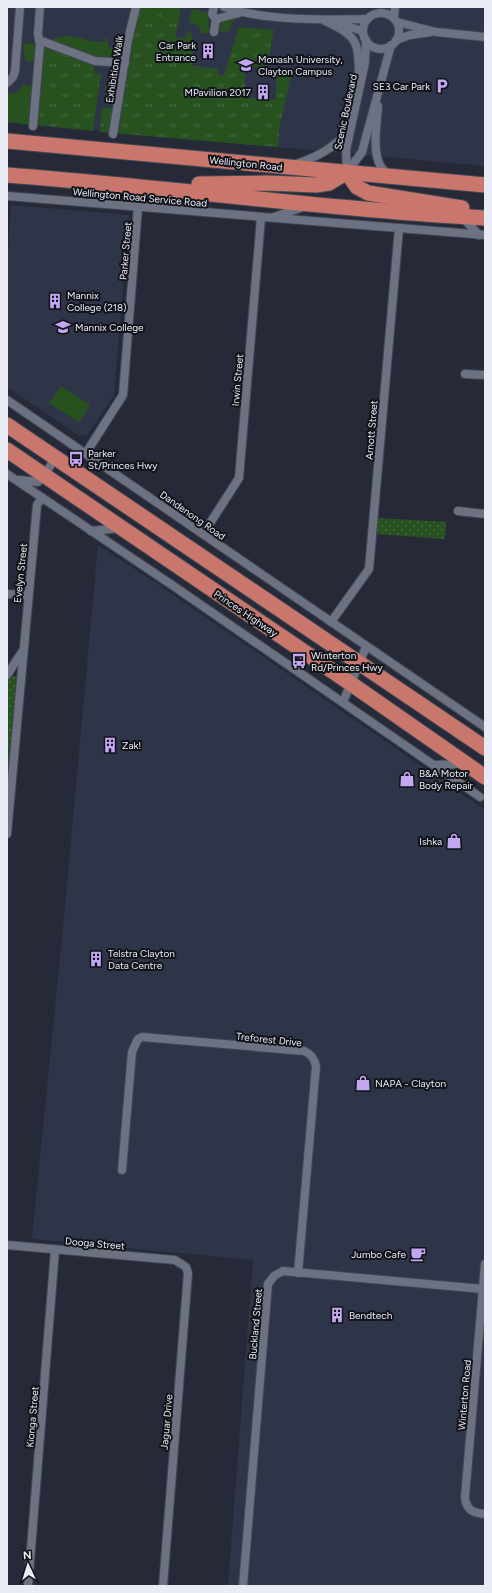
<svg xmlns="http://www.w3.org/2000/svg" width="492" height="1593" font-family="Figtree,sans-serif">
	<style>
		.built { fill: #2f3548 }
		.grass { fill: url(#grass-tufts) }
		.park { fill: url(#park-dots) }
		.garden { fill: #285120 }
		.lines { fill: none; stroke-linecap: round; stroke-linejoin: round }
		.street-casing { stroke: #434752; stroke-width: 10 }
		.highway-casing { stroke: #434752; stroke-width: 17 }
		.street { stroke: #6d7282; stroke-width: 8 }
		.highway { stroke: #c9766c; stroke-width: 15 }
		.labels { text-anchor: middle; stroke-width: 4; stroke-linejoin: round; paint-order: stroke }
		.poi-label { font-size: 10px; fill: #e9ecf5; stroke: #111319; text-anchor: start }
		.street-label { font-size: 10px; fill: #e9ecf5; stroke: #111319 }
	</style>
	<defs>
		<pattern id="grass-tufts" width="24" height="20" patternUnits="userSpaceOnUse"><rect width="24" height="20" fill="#285120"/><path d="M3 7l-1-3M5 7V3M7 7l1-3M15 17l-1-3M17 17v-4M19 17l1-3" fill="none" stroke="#476a41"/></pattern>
		<pattern id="park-dots" width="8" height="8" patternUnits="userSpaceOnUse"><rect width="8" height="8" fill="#285120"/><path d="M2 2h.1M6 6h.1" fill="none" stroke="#476a41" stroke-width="1.8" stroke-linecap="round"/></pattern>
	</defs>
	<rect width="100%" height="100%" fill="#262a38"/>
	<g class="built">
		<path d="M7,7H485V166L7,122Z"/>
		<path d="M11,205L129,215L114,395L87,435L80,436L7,387V267Z"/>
		<path d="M98,545L156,583L485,810V1586H228L253,1260L32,1239L62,939Z"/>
	</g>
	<g class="grass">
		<path d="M140,7H180V17L175,37L191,40L193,66L218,69V75H224L239,27L274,30L267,67L246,66L244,97L275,100L277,76L271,75L274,72L292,73L280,124L278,147L100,132L102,108L120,109L132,40Z"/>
		<path d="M48,47L83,62L93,63L95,74L101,73L93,131L36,125L38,103H43Z"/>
	</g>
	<g class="park">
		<path d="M378,518L446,522L445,539L377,534Z"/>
		<path d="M13,675L18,678L7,818V679Z"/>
	</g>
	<g class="garden">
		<path d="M163,7H180L179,20L161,16Z"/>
		<path d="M192,9L208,12L209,33H202L198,26L189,22Z"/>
		<path d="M231,18L234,19L229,31L219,32L222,22Z"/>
		<path d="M190,29L194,48L193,56L191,41L184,39Z"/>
		<path d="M69,36C83,37 88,43 104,42L105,38L108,39V46L121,50L119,55C97,62 74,49 54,40V38Z"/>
		<path d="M23,43L36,44L35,62L25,61Z"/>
		<path d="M43,44L48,47L43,103H38Z"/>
		<path d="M117,65L122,66L121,73H117L114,91L104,90V84L105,89H111Z"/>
		<path d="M23,85L34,86L30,125L7,122V94L18,92Z"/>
		<path d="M61,386L90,405L79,422L49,403Z"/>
	</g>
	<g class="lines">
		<g class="street-casing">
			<g id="street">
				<path d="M214,7L212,14L216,19"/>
				<path d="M224,7C266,21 323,20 367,19"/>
				<circle cx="381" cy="31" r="18"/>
				<path d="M394,18L395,7"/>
				<path d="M216,19L239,13"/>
				<path d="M325,21C358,37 358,40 359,76"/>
				<path d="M397,22L436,32L485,37"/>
				<path d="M339,24L363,31"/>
				<path d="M214,32L216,19"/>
				<path d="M39,40L95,61L125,63"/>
				<path d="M396,40L410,35L431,32"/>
				<path d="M7,83L13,77L15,71L20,7"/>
				<path d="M378,106C377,126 369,162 388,174"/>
				<path d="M33,126L40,44L38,34L40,7"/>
				<path d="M113,134L128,40L136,7"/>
				<path d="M296,164C320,156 332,148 350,131"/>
				<path d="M347,172L362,152L391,45"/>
				<path d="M347,172L346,150L365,63L366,40"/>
				<path d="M7,196L485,235"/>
				<path d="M274,217L303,207"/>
				<path d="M462,217L479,235"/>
				<path d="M465,374L485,375"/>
				<path d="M7,400L485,727"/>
				<path d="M86,453L123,395L138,207"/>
				<path d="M7,474L172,585L480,797"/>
				<path d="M19,480L38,482L44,476L55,458"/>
				<path d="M458,511L485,514"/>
				<path d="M91,531L120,528"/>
				<path d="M203,534L239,478L261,218"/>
				<path d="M7,594L28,595"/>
				<path d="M331,622L369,569L399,228"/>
				<path d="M7,675L22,652"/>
				<path d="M343,702L366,647"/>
				<path d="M435,765L464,764"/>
				<path d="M7,834L37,505L42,498"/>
				<path d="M122,1170L132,1052L138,1039L142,1037L304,1051C311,1054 314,1058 316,1066L298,1273"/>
				<path d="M7,1245L175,1260L186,1267L188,1273L163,1586"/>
				<path d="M485,1264L465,1497C466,1510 473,1513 485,1514"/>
				<path d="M28,1586L55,1250"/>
				<path d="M243,1586L268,1284L274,1276L283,1271L483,1289"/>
			</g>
		</g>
		<g class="highway-casing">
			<g id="highway">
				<path d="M7,141L485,185"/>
				<path d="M347,172L357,187L368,193L462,208"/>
				<path d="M7,175C167,187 325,209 485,218"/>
				<path d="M199,184L267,183L316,185L329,183L347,172"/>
				<path d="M7,425L485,748"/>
				<path d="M7,450L350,683L485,777"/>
			</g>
		</g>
		<use href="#street" class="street"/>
		<use href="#highway" class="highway"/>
	</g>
	<defs>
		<g id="building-bare" transform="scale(1.2)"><path d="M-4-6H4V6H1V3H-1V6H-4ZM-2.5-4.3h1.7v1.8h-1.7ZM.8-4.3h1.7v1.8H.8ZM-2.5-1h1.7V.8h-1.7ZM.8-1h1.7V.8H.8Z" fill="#c4a7f2" stroke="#111319" stroke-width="2.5" paint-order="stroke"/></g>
		<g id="university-bare" transform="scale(1.2)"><path d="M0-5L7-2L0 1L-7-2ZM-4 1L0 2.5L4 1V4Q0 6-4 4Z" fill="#c4a7f2" stroke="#111319" stroke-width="2.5" paint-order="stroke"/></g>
		<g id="parking-bare" transform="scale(1.2)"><path d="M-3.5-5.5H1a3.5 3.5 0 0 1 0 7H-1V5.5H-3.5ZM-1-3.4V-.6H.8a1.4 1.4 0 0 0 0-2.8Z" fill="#c4a7f2" stroke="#111319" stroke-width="2.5" paint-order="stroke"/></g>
		<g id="bus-bare" transform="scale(1.2)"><path d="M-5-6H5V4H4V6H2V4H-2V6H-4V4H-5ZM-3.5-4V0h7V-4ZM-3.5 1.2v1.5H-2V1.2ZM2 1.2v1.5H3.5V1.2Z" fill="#c4a7f2" stroke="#111319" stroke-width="2.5" paint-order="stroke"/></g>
		<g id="shop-bare" transform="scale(1.2)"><path d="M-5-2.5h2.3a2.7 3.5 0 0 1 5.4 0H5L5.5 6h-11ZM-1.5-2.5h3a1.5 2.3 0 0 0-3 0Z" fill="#c4a7f2" stroke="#111319" stroke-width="2.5" paint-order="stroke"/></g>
		<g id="cafe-bare" transform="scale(1.2)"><path d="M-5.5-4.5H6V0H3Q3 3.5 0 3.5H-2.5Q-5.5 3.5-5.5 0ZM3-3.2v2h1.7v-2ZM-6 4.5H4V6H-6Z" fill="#c4a7f2" stroke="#111319" stroke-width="2.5" paint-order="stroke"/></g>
	</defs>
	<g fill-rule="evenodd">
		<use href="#building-bare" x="208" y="51"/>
		<use href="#university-bare" x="246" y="65"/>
		<use href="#parking-bare" x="442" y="86"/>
		<use href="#building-bare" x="263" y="92"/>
		<use href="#building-bare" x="55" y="301"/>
		<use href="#university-bare" x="63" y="327"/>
		<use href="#bus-bare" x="76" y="459"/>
		<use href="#bus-bare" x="299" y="661"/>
		<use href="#building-bare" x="110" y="745"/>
		<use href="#shop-bare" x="407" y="779"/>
		<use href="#shop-bare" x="454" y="841"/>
		<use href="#building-bare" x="96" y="959"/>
		<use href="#shop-bare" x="363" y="1083"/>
		<use href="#cafe-bare" x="418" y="1254"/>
		<use href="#building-bare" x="337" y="1315"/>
	</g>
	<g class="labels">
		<g class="poi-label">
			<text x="196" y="49" text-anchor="end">Car Park<tspan x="196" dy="12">Entrance</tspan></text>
			<text x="258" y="63">Monash University,<tspan x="258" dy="12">Clayton Campus</tspan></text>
			<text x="430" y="90" text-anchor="end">SE3 Car Park</text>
			<text x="251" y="96" text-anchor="end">MPavilion 2017</text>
			<text x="67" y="299">Mannix<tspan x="67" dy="12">College (218)</tspan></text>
			<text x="75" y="331">Mannix College</text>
			<text x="88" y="457">Parker<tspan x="88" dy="12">St/Princes Hwy</tspan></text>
			<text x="311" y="659">Winterton<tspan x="311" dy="12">Rd/Princes Hwy</tspan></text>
			<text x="122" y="749">Zak!</text>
			<text x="419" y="777">B&amp;A Motor<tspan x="419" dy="12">Body Repair</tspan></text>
			<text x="442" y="845" text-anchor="end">Ishka</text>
			<text x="108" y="957">Telstra Clayton<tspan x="108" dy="12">Data Centre</tspan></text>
			<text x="375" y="1087">NAPA - Clayton</text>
			<text x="406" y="1258" text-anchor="end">Jumbo Cafe</text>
			<text x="349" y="1319">Bendtech</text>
		</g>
		<g class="street-label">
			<text transform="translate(114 69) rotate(-81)" y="4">Exhibition Walk</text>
			<text transform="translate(345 112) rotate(-78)" y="4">Scenic Boulevard</text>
			<text transform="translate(246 163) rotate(6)" y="4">Wellington Road</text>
			<text transform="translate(140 197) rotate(5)" y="4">Wellington Road Service Road</text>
			<text transform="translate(125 251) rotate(-85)" y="4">Parker Street</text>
			<text transform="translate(237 380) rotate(-85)" y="4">Irwin Street</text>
			<text transform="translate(371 430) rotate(-85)" y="4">Arnott Street</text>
			<text transform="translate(193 515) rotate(35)" y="4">Dandenong Road</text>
			<text transform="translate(20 573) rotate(-84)" y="4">Evelyn Street</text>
			<text transform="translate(246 613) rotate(34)" y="4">Princes Highway</text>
			<text transform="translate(269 1039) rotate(6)" y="4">Treforest Drive</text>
			<text transform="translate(95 1243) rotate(5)" y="4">Dooga Street</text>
			<text transform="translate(255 1324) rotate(-85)" y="4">Buckland Street</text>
			<text transform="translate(464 1395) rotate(-85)" y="4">Winterton Road</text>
			<text transform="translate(32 1417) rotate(-85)" y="4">Kionga Street</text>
			<text transform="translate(166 1422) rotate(-85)" y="4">Jaguar Drive</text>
		</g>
	</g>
	<rect width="492" height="1593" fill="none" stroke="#e9ecf5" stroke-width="16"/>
	<g transform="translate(28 1565) rotate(356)" stroke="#111319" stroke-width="3" paint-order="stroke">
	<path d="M0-3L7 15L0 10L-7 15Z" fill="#e9ecf5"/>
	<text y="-6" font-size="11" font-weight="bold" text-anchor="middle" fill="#e9ecf5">N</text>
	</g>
</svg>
